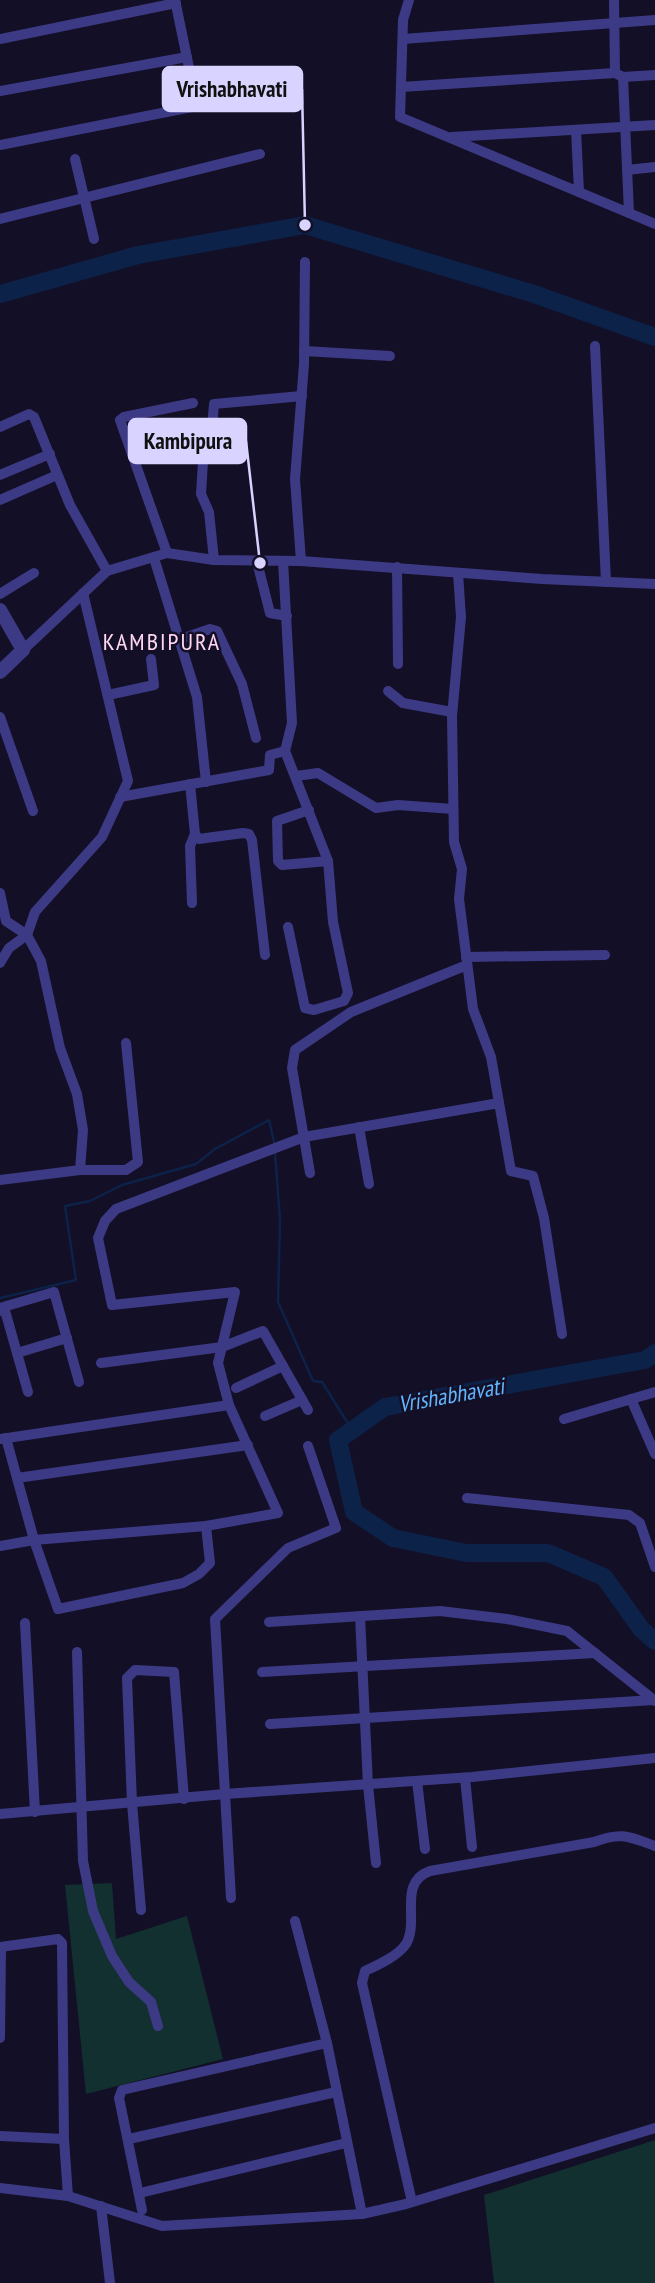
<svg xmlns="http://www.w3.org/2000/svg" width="655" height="2283" font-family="'PT Sans Narrow',sans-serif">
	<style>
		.green { fill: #12302f }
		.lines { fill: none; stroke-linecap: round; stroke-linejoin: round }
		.stream { stroke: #0c2248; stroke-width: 2.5 }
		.river { stroke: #0c2248; stroke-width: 18 }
		.minor { stroke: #3d3a85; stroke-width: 10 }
		.tertiary { stroke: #3d3a85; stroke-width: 14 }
		.labels { text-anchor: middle; stroke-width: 5; stroke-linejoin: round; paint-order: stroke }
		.water-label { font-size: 23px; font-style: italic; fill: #62b6ff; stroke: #130f26 }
		.quarter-label { font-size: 24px; letter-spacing: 2px; fill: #ffd6f0; stroke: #130f26 }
		.leader { fill: none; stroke: #d9d4ff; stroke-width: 2.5 }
		.callout-dot { fill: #d9d4ff; stroke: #130f26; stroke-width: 2.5 }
		.callout { fill: #d9d4ff; stroke: #d9d4ff; stroke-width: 2.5 }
		.callout-label { font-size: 23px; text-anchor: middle; font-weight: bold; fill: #111 }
	</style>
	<rect width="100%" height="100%" fill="#130f26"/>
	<g class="green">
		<path d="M112,1883L116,1939L187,1916L223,2059L86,2094L65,1885Z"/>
		<path d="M655,2140V2283H494L484,2195Z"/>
	</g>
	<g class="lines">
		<g class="stream">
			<path d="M275,1152L280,1220L278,1302L313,1381L322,1382L352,1430"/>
			<path d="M0,1298L76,1280L65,1206L90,1201L122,1185L196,1164L215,1149L269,1120L275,1146"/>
		</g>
		<g class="river">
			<path d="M0,294L138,255L305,225L534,294L655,337"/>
			<path d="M655,1353L645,1360L385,1407L338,1440L354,1512L393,1538L466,1553H548L604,1577L642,1630L655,1641"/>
		</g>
		<g class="minor">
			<path d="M409,0L403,20L400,117L655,224"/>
			<path d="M614,0L615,73L623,77L655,75"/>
			<path d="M0,39L176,3"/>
			<path d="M403,39L655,20"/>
			<path d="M623,77L629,213"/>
			<path d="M401,87L615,73"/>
			<path d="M0,91L187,57"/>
			<path d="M576,130L579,192"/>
			<path d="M452,137L655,125"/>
			<path d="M0,145L197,106L175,0"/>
			<path d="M75,159L94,239"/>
			<path d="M627,170L655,167"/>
			<path d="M0,219L260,154"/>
			<path d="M595,346L606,582"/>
			<path d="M304,351L390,356"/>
			<path d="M0,427L29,414L34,417L70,505L107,571"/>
			<path d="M0,475L50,454"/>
			<path d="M0,500L57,475"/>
			<path d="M167,553L120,420L124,417L193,403"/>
			<path d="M154,558L197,697L206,782"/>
			<path d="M214,560L209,512L201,494L203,462L211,440L214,404L302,396"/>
			<path d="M283,561L292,723L285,751"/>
			<path d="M301,561L295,479L304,364L305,262"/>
			<path d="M257,562L270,613L287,616"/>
			<path d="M397,567L398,664"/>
			<path d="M458,573L461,617L452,716L454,842L462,869L459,899L473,1009L491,1057L511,1171L533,1176L544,1218L562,1334"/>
			<path d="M0,594L34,573"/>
			<path d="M181,639L210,629L217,631L242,684L256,738"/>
			<path d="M23,650L107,571L167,553L214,560L301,561L542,579L655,584"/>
			<path d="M388,691L403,703L452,712"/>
			<path d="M108,695L154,685L151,659"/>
			<path d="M0,717L33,811"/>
			<path d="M296,776L318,773L376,808L398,805L453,809"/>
			<path d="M190,784L195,834L199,839L243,833L249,834L252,840L265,955"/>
			<path d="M120,797L269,770L270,755L285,751L328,861L333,922L348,993L344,1001L314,1010L305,1008L288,927"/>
			<path d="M309,810L277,821L278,861L282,865L328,861"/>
			<path d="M0,893L6,921L27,935L41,961L60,1048L77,1094L83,1130L80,1170L0,1180"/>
			<path d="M192,903L190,846L195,834"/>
			<path d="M466,957L605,955"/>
			<path d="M0,963L9,948L27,935L35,912L102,837L128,781L83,593"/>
			<path d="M359,1127L369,1184"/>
			<path d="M80,1170H126L138,1162L126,1043"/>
			<path d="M310,1173L292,1068L295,1050L351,1012L467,965"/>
			<path d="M0,1308L54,1292L79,1382"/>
			<path d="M0,1311L4,1307L28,1392"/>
			<path d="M17,1353L67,1338"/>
			<path d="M101,1363L222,1347L263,1331L308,1410"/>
			<path d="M236,1388L283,1366"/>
			<path d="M631,1399L655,1454"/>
			<path d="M229,1405L218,1363L235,1292L112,1305L98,1238L105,1221L116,1209L304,1137L499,1103"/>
			<path d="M265,1416L302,1400"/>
			<path d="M564,1419L655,1392"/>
			<path d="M6,1438L34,1540L58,1609L183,1583L199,1574L210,1563L206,1526"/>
			<path d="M0,1439L229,1405L278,1513L206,1526L34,1540L0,1546"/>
			<path d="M17,1478L248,1445"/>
			<path d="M467,1498L629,1515L640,1523L655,1567"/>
			<path d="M360,1616L368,1785L376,1863"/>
			<path d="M269,1622L440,1611L507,1619L567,1631L655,1701"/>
			<path d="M25,1623L35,1812"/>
			<path d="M77,1652L83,1861L93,1911L112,1956L129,1982L151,2002L158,2026"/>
			<path d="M262,1672L595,1653"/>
			<path d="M270,1724L654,1700"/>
			<path d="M465,1778L472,1847"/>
			<path d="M417,1781L425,1849"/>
			<path d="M0,1814L225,1794L472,1777L655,1758"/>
			<path d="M231,1898L215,1619L288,1548L336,1528L308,1446"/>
			<path d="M141,1910L132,1803L127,1678L135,1670L174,1672L184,1799"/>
			<path d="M295,1921L327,2043"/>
			<path d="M0,1947L58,1939L62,1943L64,2139L68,2196"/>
			<path d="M0,2038L1,1947"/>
			<path d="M0,2136L64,2139"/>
			<path d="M129,2139L336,2092"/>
			<path d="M0,2188L68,2196L162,2226L362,2214L406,2204L655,2128"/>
			<path d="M140,2193L346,2143"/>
			<path d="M412,2202L362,1983L365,1971C378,1965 398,1956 406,1944C420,1920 397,1883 430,1871L594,1842C621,1832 628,1836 655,1846"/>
			<path d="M101,2206L110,2283"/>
			<path d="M142,2210L119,2098L122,2090L327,2043L362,2214"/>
		</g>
		<path class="tertiary" d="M0,610L23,650L0,672"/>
	</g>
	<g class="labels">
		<g class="water-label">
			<text transform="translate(451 1395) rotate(-10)" y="8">Vrishabhavati</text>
		</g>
		<g class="quarter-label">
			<text x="162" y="650">KAMBIPURA</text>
		</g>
	</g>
	<path class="leader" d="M305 225L302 89M260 563L246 441"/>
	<g class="callout-dot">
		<circle cx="305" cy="225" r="7"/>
		<circle cx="260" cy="563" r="7"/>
	</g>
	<g class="callout">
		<rect x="163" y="67" width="139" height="44" rx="7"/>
		<rect x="129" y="419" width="117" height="44" rx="7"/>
	</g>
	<g class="callout-label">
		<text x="232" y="97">Vrishabhavati</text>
		<text x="188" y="449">Kambipura</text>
	</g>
</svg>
